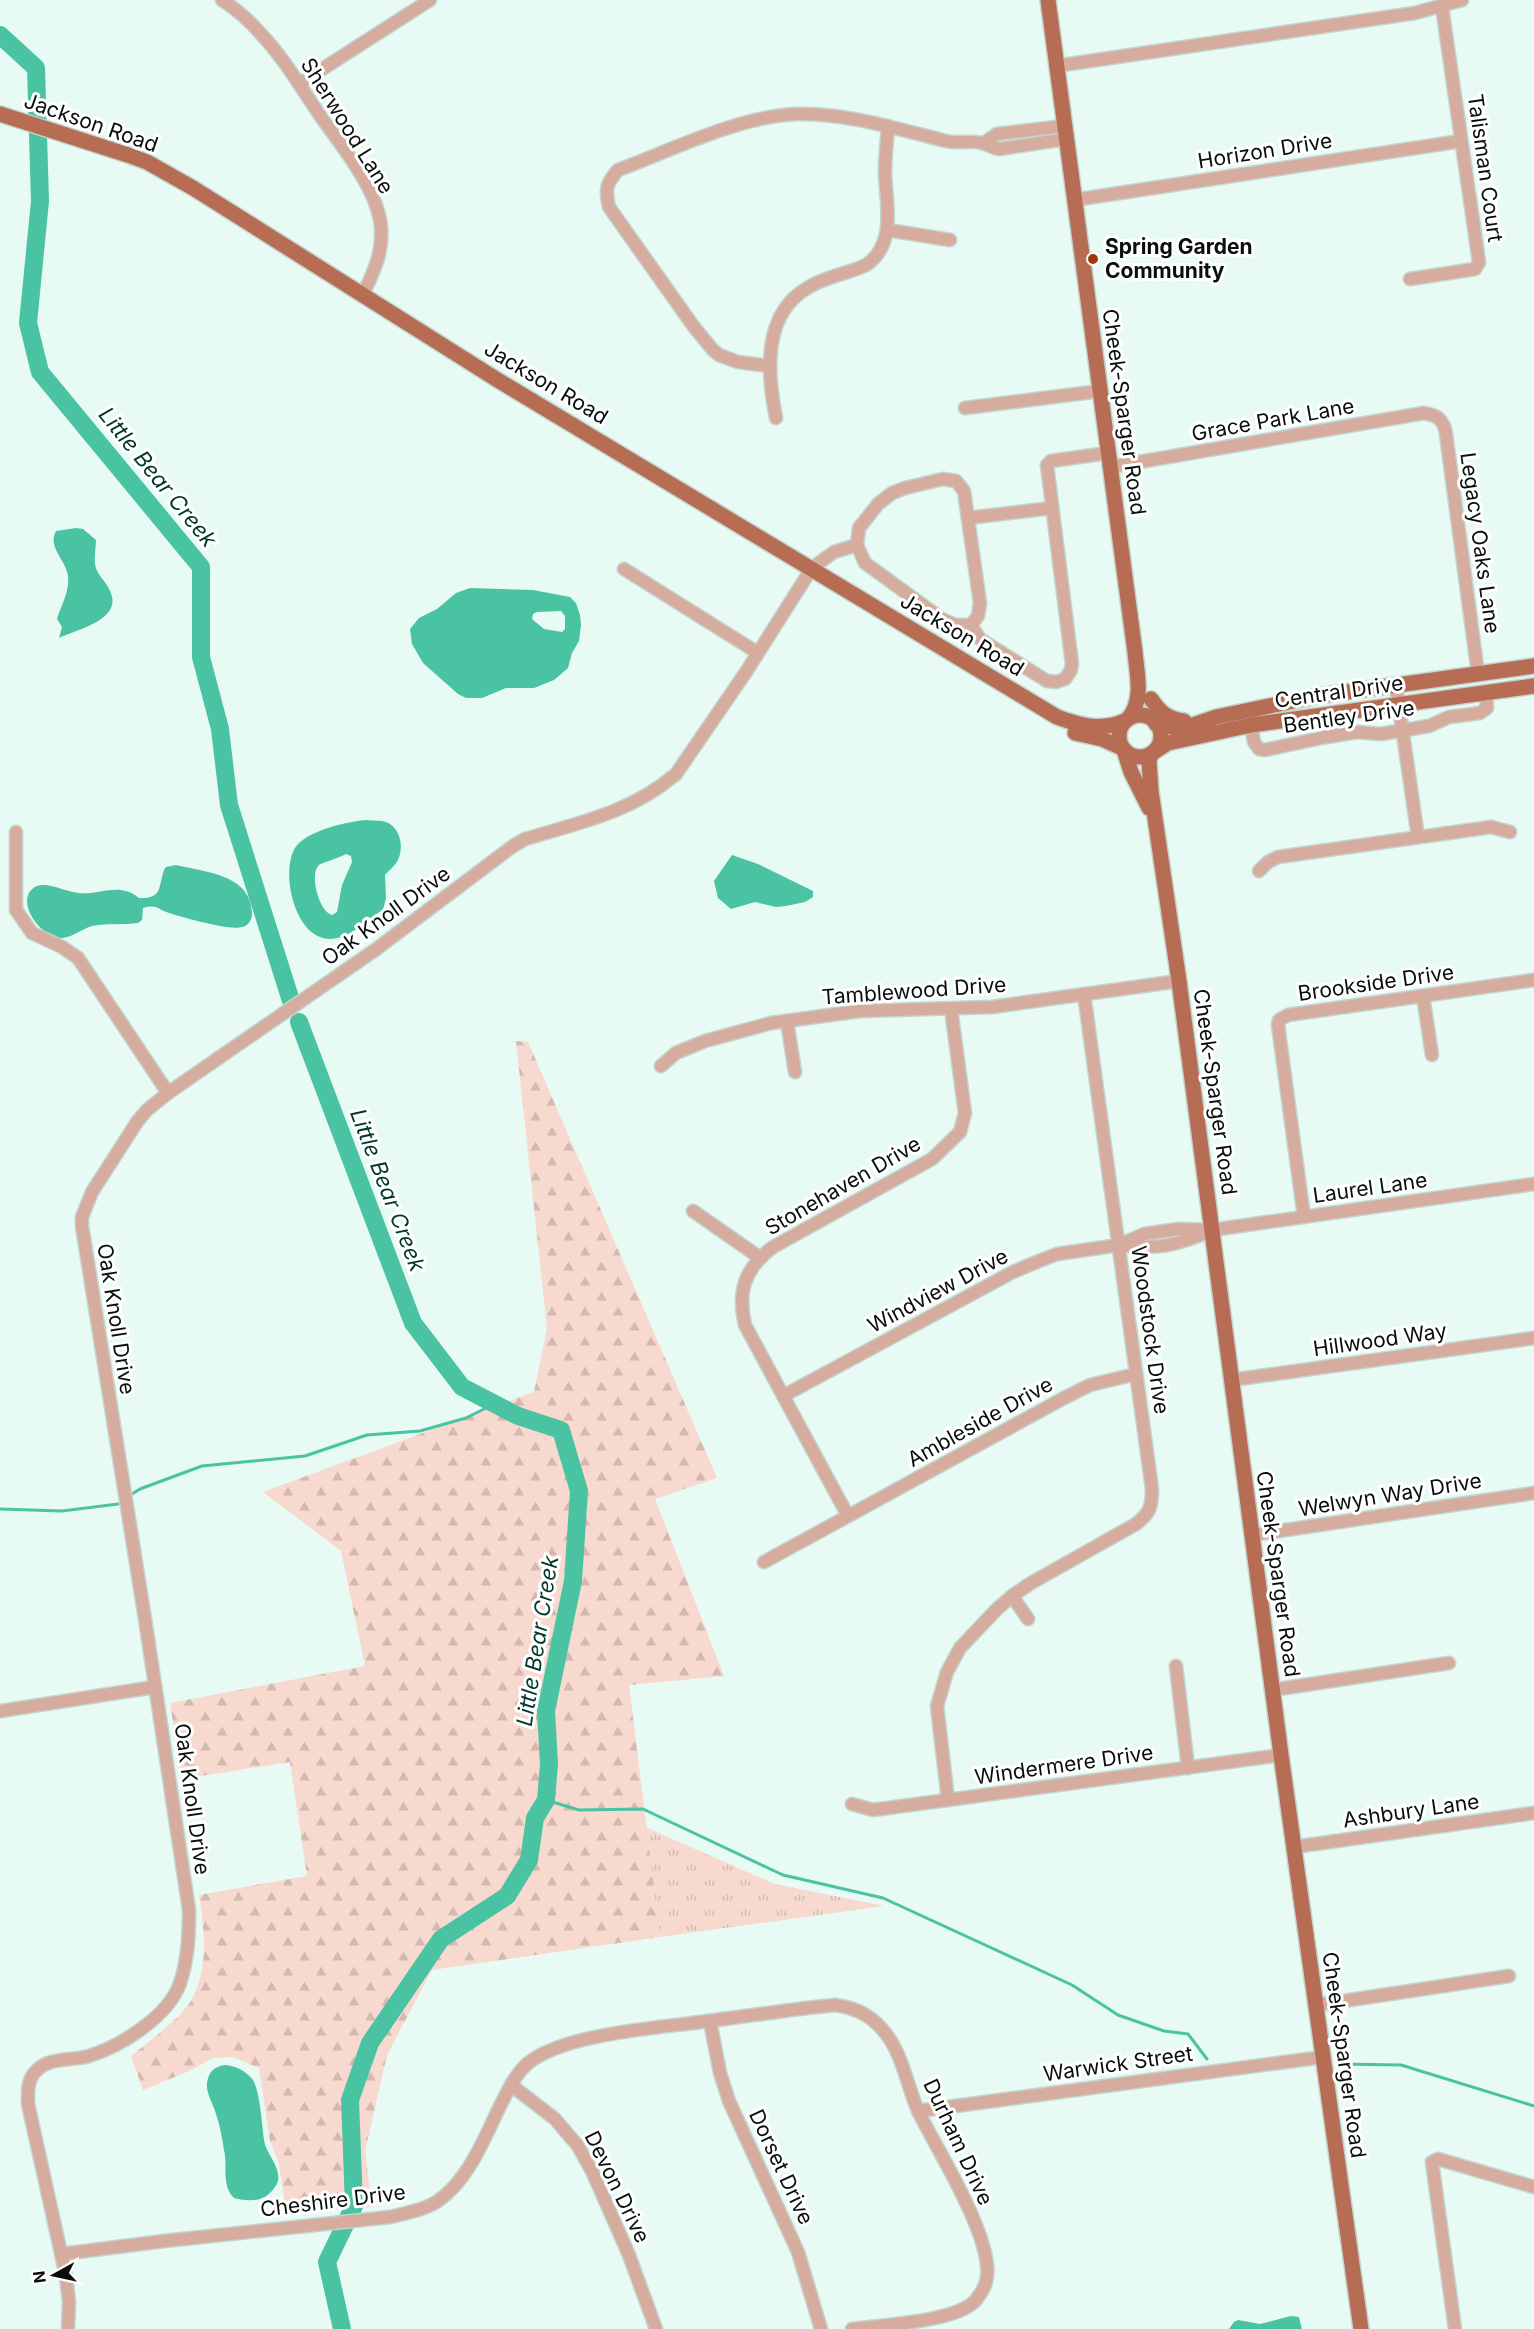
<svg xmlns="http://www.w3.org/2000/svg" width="1534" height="2329" font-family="Inter,sans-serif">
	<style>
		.grass { fill: url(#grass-tufts) }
		.forest { fill: url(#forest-firs) }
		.water { fill: #4ac3a3; fill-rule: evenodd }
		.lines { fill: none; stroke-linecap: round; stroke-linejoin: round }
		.stream { stroke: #4ac3a3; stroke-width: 3 }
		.river { stroke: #4ac3a3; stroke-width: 18 }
		.minor-casing { stroke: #c3d4ce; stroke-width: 15 }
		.major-casing { stroke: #c3d4ce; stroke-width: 18 }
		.minor { stroke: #d6ac9e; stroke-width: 12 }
		.major { stroke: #b66d54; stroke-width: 15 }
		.poi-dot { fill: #9e390f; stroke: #fff; stroke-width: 2 }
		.labels { text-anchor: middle; stroke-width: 6; stroke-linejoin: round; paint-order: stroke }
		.street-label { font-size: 21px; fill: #080e0b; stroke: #fff }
		.poi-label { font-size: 21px; font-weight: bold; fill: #080e0b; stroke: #fff; text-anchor: start }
		.water-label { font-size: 22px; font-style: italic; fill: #00382c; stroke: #fff }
	</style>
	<defs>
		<pattern id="grass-tufts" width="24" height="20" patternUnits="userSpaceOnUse" patternTransform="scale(1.5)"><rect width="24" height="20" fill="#f8d9cf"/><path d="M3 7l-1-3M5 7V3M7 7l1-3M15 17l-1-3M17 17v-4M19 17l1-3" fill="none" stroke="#d3b9b0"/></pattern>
		<pattern id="forest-firs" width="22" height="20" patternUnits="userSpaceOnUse" patternTransform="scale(1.5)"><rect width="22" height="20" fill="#f8d9cf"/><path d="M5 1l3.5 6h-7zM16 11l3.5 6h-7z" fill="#d3b9b0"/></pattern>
	</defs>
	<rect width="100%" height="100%" fill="#e7faf3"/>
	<path class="grass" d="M645,1827L775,1884L884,1906L660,1937Z"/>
	<path class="forest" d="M516,1041L528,1042L717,1478L655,1499L724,1676L629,1685L660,1937L432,1970L387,2055L365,2151L372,2207L286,2212L279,2164L270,2141L259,2068L233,2057L213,2058L187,2072L143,2090L131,2056C149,2041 185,2016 194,1995C209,1962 204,1928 199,1895L307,1876L290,1762L182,1779L170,1703L365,1666L341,1551L263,1492L534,1392L547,1328Z"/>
	<g class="water">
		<path d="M76,528L83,529L96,540C96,548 94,556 95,564C96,574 105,580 109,589C126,619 78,629 59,638L62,627L57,619C61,605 70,591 68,576C66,560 47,547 56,531Z"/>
		<path d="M470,588L533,590L570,597L576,603L580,615L581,625L579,641L572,653L568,668L554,680L534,688H506L482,698H466L458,694L423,663L412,644L410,629L419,618L437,609L456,593ZM561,611L565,616V629L562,632L544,629L532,619L533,614L537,612Z"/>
		<path d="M367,820C373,821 381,820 386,822C401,828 404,848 398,860C395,866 389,870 385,875L386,898L383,910C366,919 352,938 331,939C295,940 280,873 295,848C305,831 349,821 367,820ZM346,854L351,856L352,862L342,885L337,912L332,915C319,912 309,874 319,865C322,863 341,857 346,854Z"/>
		<path d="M732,855L758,864L813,891V897L805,902L786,906L776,907L755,902L731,909L718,898L714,881Z"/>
		<path d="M176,865C204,872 252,874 252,914C252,920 248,926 242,927C230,931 182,917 169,913C156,909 158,904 143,908L142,920L138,923C123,925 108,923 92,926C82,929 73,937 62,938C40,939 12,897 37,886C47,882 63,890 73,892C98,898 117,880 139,898C163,899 158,887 164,870L166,867Z"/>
		<path d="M225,2065C236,2066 246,2071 253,2080C260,2092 262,2125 264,2140C266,2153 277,2163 278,2174C279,2179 278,2183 275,2187C265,2202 251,2202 234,2198C221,2185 228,2167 224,2150C222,2138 220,2125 216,2114C213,2103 206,2094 207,2083C209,2071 214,2067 225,2065Z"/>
		<path d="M1291,2316L1299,2317L1302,2329H1229L1234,2322L1238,2320L1260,2324Z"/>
	</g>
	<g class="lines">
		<g class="stream">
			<path d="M132,1494L140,1489L202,1466L305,1456L367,1435L420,1431L466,1418L494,1404"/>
			<path d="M0,1509L62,1511L118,1504"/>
			<path d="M546,1800L579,1810L643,1809L783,1875L883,1898L1072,1985L1118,2015L1164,2031L1188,2034L1207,2059"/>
			<path d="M1338,2064L1401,2065L1534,2106"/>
		</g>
		<g class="river">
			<path d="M0,35L36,68L40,201L28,323L40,372L201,567V657L220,729L229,805L292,1004"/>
			<path d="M299,1022L413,1323L462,1387L518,1416L561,1430L579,1491L573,1581L546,1711L549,1764L546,1800L535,1818L529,1860L507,1896L441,1939L370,2043L350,2100L354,2206L327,2262L342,2329"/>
		</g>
		<g class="minor-casing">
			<g id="minor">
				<path d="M222,0C236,9 249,20 260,33C283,57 300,86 319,114C340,144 374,185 380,220C385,248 375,270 363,294"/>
				<path d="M1056,66L1415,13L1462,0"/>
				<path d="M299,84L430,0"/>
				<path d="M984,143L997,134L1064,126"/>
				<path d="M1074,200L1461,141"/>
				<path d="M888,230L950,240"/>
				<path d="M1410,279L1475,269L1479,262L1442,7"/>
				<path d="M769,366L738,362L719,355L713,350L694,327L609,207C605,189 606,184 618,170C672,150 739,116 797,114C848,113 897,129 946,141C958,144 971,140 982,143C988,144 992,148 999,149L1066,139"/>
				<path d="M965,408L1100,391"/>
				<path d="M776,418C767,373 762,313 809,287C827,276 847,274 866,265C897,244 886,204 885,173C885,157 887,141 888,126"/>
				<path d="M1110,467L1424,413C1437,415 1444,420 1446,434L1478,674"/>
				<path d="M943,479L956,481L964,491L980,603L978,616L971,625H955L942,619L865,563L857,545L859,528L878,504L892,493L905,488Z"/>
				<path d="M968,518L1052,508"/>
				<path d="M624,569L758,653"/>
				<path d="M971,625L980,639L1047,681L1056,682L1065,679L1071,670L1072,664L1047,465L1051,461L1108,453"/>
				<path d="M1396,686L1418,837"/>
				<path d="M1251,725L1254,742L1259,749L1265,750L1321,738L1357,732L1381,734L1429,726L1449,717L1480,713L1487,708L1486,692"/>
				<path d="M16,832V910L32,933L62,947L78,958L168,1093"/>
				<path d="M1259,871L1268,862L1278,857L1491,827L1510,832"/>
				<path d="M1423,996L1432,1055"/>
				<path d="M787,1021L795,1072"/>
				<path d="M661,1066L676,1053L705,1041L771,1023L860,1011L992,1007L1179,981"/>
				<path d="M693,1211L759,1257"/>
				<path d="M1304,1217L1278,1025L1279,1020L1288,1015L1534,980"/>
				<path d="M1121,1245C1155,1250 1177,1245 1208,1232"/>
				<path d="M1231,1380L1534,1338"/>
				<path d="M783,1396L1013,1272L1039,1261L1057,1254L1119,1245L1144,1234L1179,1229L1212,1230L1534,1184"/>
				<path d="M848,1516L745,1325C737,1291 745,1268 773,1247L932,1159L960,1132L965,1113L951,1009"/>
				<path d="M1252,1535L1534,1493"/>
				<path d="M764,1562L1064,1398L1090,1385L1136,1374"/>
				<path d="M1012,1596L1028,1619"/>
				<path d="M1176,1666L1188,1768"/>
				<path d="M1272,1690L1449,1663"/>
				<path d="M0,1711L155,1687"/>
				<path d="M948,1800L937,1706L947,1672L960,1648L997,1609L1012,1596L1031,1583L1136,1524C1150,1513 1152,1507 1152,1489L1084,994"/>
				<path d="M852,1804L873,1810L1281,1755"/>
				<path d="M1294,1847L1534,1813"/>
				<path d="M1317,2005L1509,1976"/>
				<path d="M710,2021L720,2073L729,2101L798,2252L821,2329"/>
				<path d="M511,2085L555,2119L578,2146L592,2171L629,2255L656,2329"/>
				<path d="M918,2111L1323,2057"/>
				<path d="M62,2254L164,2241L390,2217C406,2213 424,2210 438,2201C469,2179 484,2139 500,2106C508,2091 514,2076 527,2064C564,2033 660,2028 708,2021C750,2016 792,2009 835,2005C855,2008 869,2014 882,2029C903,2052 907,2087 919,2113C938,2151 992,2236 987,2277C986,2285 981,2294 975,2301C955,2322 881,2325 852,2329"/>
				<path d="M68,2329L69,2302L66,2276L28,2104C28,2091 27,2079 37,2070C50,2057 72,2061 89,2056C121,2046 169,2016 180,1983C188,1960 189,1935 189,1910L145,1619L82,1226V1217L92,1192L137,1122L147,1110L168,1093L375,950L513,846L525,839C579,823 632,812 676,774L746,672L812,568L834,552L857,545"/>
				<path d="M1455,2329L1432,2162L1438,2159L1534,2187"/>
			</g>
		</g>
		<g class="major-casing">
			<g id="major">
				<path d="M1048,0L1135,652C1137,675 1144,700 1128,719"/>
				<path d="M0,114L128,155L147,162L193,188L496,379L1057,717C1081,726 1102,731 1125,721"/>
				<path d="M1151,699C1160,712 1167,719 1184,721"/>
				<circle cx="1140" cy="736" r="21"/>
				<path d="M1156,724L1181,729L1216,717L1318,696L1534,666"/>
				<path d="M1075,733L1102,739L1122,748"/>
				<path d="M1124,750L1131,772L1149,808"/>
				<path d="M1154,752L1168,743L1251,725L1534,686"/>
				<path d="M1152,753L1149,760L1151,791L1179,981L1281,1755L1361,2329"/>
			</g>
		</g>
		<use href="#minor" class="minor"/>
		<use href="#major" class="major"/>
	</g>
	<circle class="poi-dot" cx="1093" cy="259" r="6"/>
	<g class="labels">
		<g class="street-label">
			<text transform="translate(91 123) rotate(19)" y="7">Jackson Road</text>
			<text transform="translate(347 126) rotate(58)" y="7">Sherwood Lane</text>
			<text transform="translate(1265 151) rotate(-9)" y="7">Horizon Drive</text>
			<text transform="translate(1485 168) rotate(82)" y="7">Talisman Court</text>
			<text transform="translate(546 383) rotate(31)" y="7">Jackson Road</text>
			<text transform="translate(1124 412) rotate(82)" y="7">Cheek-Sparger Road</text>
			<text transform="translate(1273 420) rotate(-10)" y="7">Grace Park Lane</text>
			<text transform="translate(1480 543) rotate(82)" y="7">Legacy Oaks Lane</text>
			<text transform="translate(962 635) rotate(31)" y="7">Jackson Road</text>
			<text transform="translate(1339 692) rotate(-8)" y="7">Central Drive</text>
			<text transform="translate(1349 717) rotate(-8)" y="7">Bentley Drive</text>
			<text transform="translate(386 916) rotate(-36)" y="7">Oak Knoll Drive</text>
			<text transform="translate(1376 983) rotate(-8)" y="7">Brookside Drive</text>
			<text transform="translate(914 991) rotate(-4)" y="7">Tamblewood Drive</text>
			<text transform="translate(1215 1092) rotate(82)" y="7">Cheek-Sparger Road</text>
			<text transform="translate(843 1186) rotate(-30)" y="7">Stonehaven Drive</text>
			<text transform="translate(1370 1188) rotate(-8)" y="7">Laurel Lane</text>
			<text transform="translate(938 1291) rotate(-28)" y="7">Windview Drive</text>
			<text transform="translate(116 1319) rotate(81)" y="7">Oak Knoll Drive</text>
			<text transform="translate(1150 1330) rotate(82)" y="7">Woodstock Drive</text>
			<text transform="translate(1380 1340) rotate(-8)" y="7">Hillwood Way</text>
			<text transform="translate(980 1422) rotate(-29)" y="7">Ambleside Drive</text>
			<text transform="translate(1390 1495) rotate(-9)" y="7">Welwyn Way Drive</text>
			<text transform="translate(1278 1574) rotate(82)" y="7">Cheek-Sparger Road</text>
			<text transform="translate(1064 1765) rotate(-8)" y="7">Windermere Drive</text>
			<text transform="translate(192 1799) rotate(82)" y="7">Oak Knoll Drive</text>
			<text transform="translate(1411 1811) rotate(-8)" y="7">Ashbury Lane</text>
			<text transform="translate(1344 2055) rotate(82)" y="7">Cheek-Sparger Road</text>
			<text transform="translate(1118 2064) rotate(-8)" y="7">Warwick Street</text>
			<text transform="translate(958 2142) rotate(65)" y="7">Durham Drive</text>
			<text transform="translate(781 2167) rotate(65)" y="7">Dorset Drive</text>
			<text transform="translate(617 2187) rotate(64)" y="7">Devon Drive</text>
			<text transform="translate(333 2201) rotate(-7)" y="7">Cheshire Drive</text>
		</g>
		<g class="poi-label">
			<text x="1105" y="254">Spring Garden<tspan x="1105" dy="24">Community</tspan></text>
		</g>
		<g class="water-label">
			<text transform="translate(158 477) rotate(51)" y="8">Little Bear Creek</text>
			<text transform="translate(388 1190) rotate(69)" y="8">Little Bear Creek</text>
			<text transform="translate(537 1641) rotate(-81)" y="8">Little Bear Creek</text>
		</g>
	</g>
	<g transform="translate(54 2275) rotate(262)" stroke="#ffffff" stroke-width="4.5" paint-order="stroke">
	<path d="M0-4.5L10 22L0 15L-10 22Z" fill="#080e0b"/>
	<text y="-9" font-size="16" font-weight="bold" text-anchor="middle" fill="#080e0b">N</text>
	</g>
</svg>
